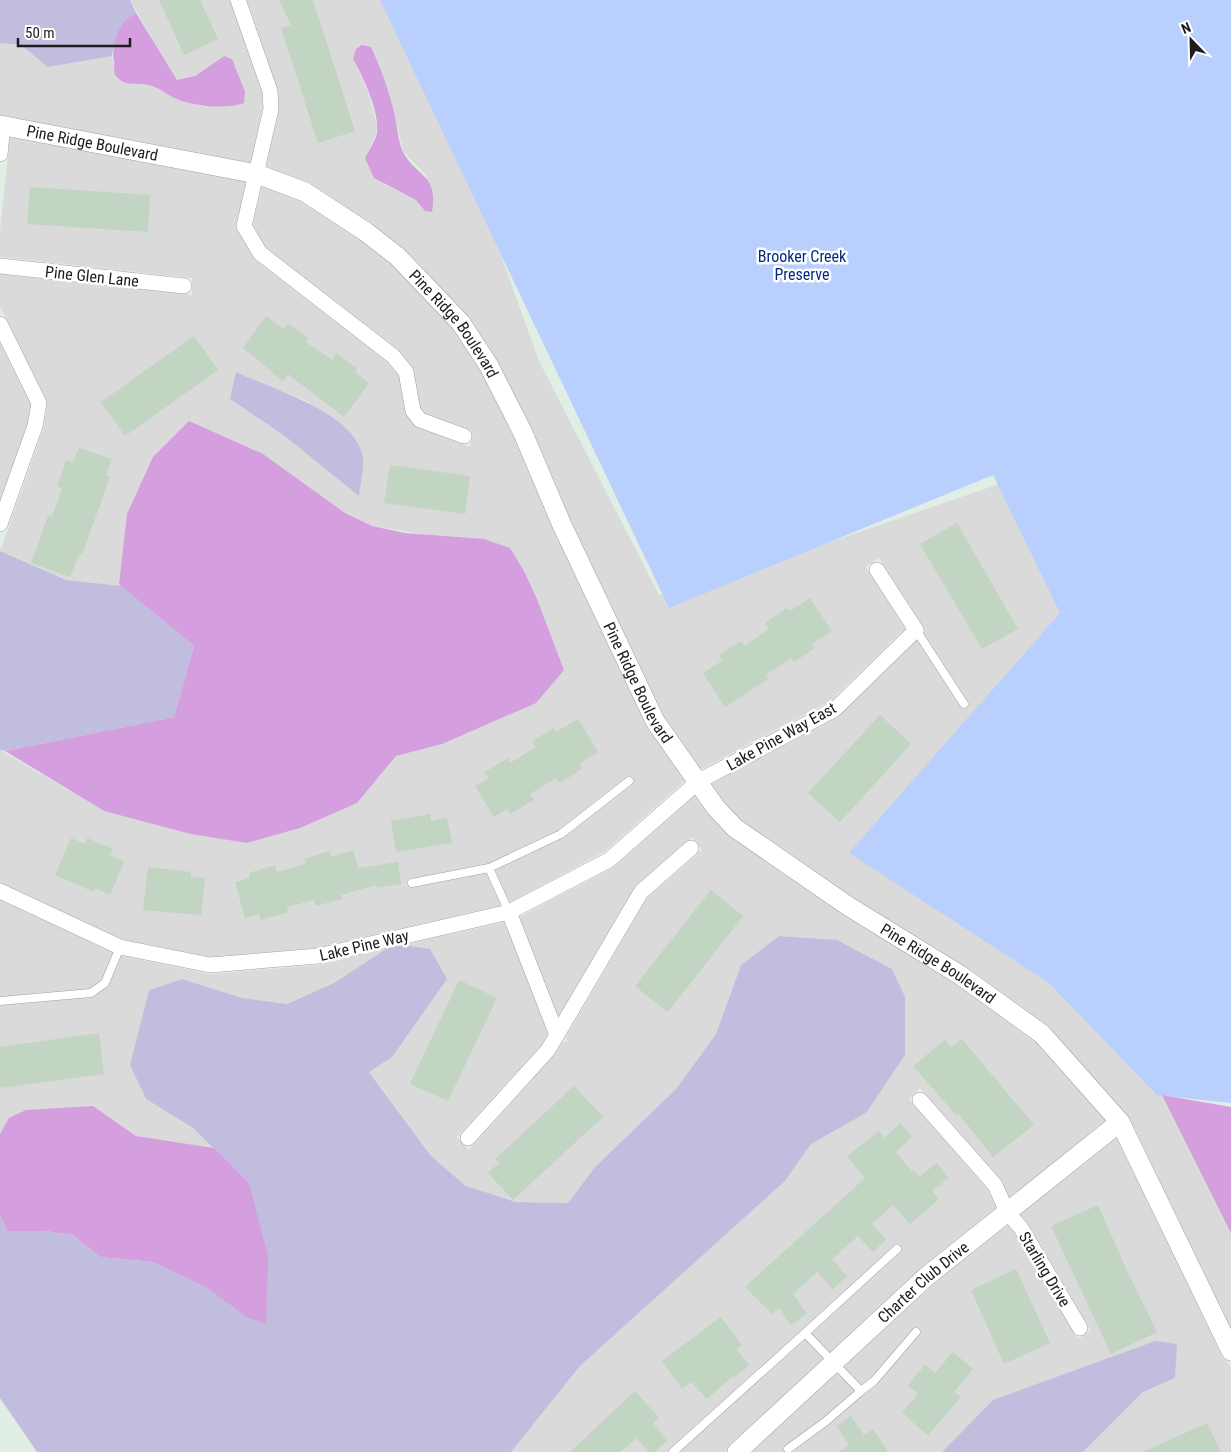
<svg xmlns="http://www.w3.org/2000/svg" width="1231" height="1452" font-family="'Roboto Condensed',sans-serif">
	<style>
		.residential { fill: #d9dad9; fill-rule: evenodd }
		.wetland { fill: #c1bdde }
		.park { fill: #b9cffd }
		.water { fill: #d49edf }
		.building { fill: #c1d5c2 }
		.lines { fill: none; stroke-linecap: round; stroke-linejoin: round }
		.service-casing { stroke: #a0a0a0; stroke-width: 9 }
		.minor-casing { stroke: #a0a0a0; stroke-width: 16 }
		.tertiary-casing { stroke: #a0a0a0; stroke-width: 20 }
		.service { stroke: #fff; stroke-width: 8 }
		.minor { stroke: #fff; stroke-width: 15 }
		.tertiary { stroke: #fff; stroke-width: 19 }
		.labels { text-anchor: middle; stroke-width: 5; stroke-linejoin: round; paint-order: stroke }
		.street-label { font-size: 16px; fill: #1c1c1c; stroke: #fff }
		.park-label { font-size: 16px; fill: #042b80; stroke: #fff }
	</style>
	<rect width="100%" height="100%" fill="#e1eee4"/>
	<g class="residential">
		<path d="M130,0H230L262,92L263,108L250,164L0,116V43L21,45L48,67L112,55L114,69L132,84L152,85L173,98L203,106L237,105L239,79L236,67L223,56L195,76L178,80L173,75Z"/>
		<path d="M247,0H400L503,261L539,361L659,595L851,535L1025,475L1065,507L1144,1036L1166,1096L1162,1095L1231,1233V1334L1071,1053L740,821L721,802L710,784L839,716L921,636L922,625L879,558L866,567L905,628L830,701L700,770L661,717L467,319L266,168L278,112L277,88ZM353,59L379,66L389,92L403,151L426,175L425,211L416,200L384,184L365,158L376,135L377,125L367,89Z"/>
		<path d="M10,135L247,181L237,223L238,230L253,257L388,362L399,376L405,412L413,425L470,447L473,431L424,413L420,408L413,371L397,349L265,248L253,225L262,185L302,200L363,239L392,263L455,329L482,370L687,779L604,852L506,904L316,948L210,957L122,939L0,882V750L104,811L247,843L300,828L357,803L396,756L442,744L564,670L537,599L524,571L510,548L372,526L345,513L263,454L127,514L119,584L122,586L66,580L0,551L43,430L47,406L46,400L0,306V274L192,295V278L0,257V232ZM236,373L309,402L286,437L231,400Z"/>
		<path d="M0,341L31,404L28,423L0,500Z"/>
		<path d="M697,793L1038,1040L1108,1120L1010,1199L1000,1179L920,1088L909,1099L988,1190L997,1209L921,1271L724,1452H511L580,1366L785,1181L811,1144L866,1113L892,969L837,940L779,936L741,965L716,1034L676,1089L595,1167L568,1203L516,1202L466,1186L431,1156L369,1071L392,1057L430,949L403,945L505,922L548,1034L542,1044L457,1137L469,1150L554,1056L562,1043L567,1041L566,1037L647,898L702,850L692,837L636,885L558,1017L519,917L614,867Z"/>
		<path d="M0,899L117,955L209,974L319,965L386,949L334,983L287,1004L242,998L182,979L149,990L130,1065L146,1099L193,1128L214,1148L136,1136L93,1106L9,1118L0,1134Z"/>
		<path d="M1117,1135L1231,1369V1452H1083L1143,1392L1175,1378L1155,1341L993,1400L942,1452H750L932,1284L1007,1224L1015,1233L1078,1339L1091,1331L1028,1224L1019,1214Z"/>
	</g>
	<g class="wetland">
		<path d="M0,0H130L136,13C120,21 115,39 112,56L48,67L21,45L0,43Z"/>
		<path d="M236,372C271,389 357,413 363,458C364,469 360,485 359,496L286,437L230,399Z"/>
		<path d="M0,551L66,580L122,586L194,646L174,717L5,751L0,750Z"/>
		<path d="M779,936L837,940L892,969L905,997V1055L866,1113L811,1144L785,1181L580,1366L511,1452H37L0,1398V1215L7,1231H45L73,1235L100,1257L153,1262L207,1288L246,1317L249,1183L193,1128L146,1099L130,1065L149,990L182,979L242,998L287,1004L334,983L386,949L403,945L430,949L447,979L392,1057L369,1072L431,1156L466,1186L516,1202L568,1203L595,1167L676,1089L716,1034L741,965Z"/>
		<path d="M1155,1341L1177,1344L1175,1378L1143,1392L1083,1452H942L993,1400Z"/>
	</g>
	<path class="park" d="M380,0H1231V1103L1157,1095L1049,983L849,853L1060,613L993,475L669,608Z"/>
	<g class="water">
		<path d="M136,13L177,80L195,76L224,56L232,59L245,92L244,103C226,110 190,106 172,97C166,94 159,88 152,86C142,82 128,87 119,79C112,74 115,69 114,61C111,43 119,21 136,13Z"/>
		<path d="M362,45L371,47C380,67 388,87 393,108C397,122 397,136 402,150C414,176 439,173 432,212L425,211L416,200L374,178L365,158C369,150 375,142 377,133C380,113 363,76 353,59L356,49Z"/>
		<path d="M189,421L263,454L345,513L372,526L405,533L484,539L510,548L524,571L537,599L564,670L536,703L442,744L396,756L357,803L300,828L247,843L191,834L104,811L5,751L174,717L194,646L119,584L127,514L153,457Z"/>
		<path d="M1162,1095L1231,1107V1233Z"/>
		<path d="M93,1106L136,1136L214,1148L249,1183L268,1256L266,1324L246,1317L207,1288L153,1262L100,1257L73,1235L45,1231H7L0,1215V1134L9,1118L26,1110Z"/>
	</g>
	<g class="building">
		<path d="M159,0H200L218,39L184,55Z"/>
		<path d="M279,0H313L355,131L318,143L281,28L291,25Z"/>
		<path d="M30,187L150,195L148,232L27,224Z"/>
		<path d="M266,316L284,329L288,324L309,338L306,342L332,360L336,353L357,368L355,372L369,383L344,417L288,374L283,381L243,348Z"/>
		<path d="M194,336L218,370L125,436L101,402Z"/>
		<path d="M79,448L112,459L106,475L110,477L82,555L79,554L70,577L31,563L48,516L52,517L62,488L57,486L66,460L73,462Z"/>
		<path d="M390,465L470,476L465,514L384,503Z"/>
		<path d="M957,523L1018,629L982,649L920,544Z"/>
		<path d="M810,598L832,631L812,644L815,648L794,662L791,658L766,675L768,679L725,707L703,673L722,661L719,655L741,641L744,646L769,629L765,623L787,608L790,611Z"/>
		<path d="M880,715L911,744L840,822L808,793Z"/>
		<path d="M578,719L598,752L579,764L582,769L560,783L556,778L530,794L534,800L510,814L507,809L494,817L475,786L489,778L485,772L508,758L510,763L536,747L532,741L554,728L556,732Z"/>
		<path d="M430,814L431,821L447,818L452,843L396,852L391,821Z"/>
		<path d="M71,838L85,844L87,838L113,849L110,855L124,862L110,895L95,888L94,892L55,875Z"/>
		<path d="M353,850L358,868L398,862L401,884L377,888L376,885L341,895L342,899L316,906L314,900L287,907L288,912L261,920L259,914L245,918L235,882L250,878L249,873L275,865L277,872L306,864L304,859L329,851L331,857Z"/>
		<path d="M148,867L191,872V877L205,878L201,915L143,910Z"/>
		<path d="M711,890L743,916L668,1012L635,986Z"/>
		<path d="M459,980L497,998L448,1101L410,1084Z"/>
		<path d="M99,1033L104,1074L0,1088V1047Z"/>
		<path d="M962,1039L1034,1125L993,1157L958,1113L956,1115L913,1066L945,1040L951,1047Z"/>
		<path d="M574,1086L603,1117L513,1200L488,1173L499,1163L495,1159Z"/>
		<path d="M900,1123L912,1137L896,1152L912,1172L914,1170L919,1177L937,1163L949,1178L932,1191L939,1199L910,1224L893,1205L872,1224L886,1240L873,1252L858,1236L832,1259L847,1276L833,1289L817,1272L793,1294L807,1314L791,1325L779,1308L772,1314L745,1287L865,1178L847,1156L879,1131L884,1138Z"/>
		<path d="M1098,1205L1128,1273L1157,1332L1111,1354L1051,1226Z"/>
		<path d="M1016,1269L1050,1343L1004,1364L971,1290Z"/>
		<path d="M721,1317L742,1345L736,1349L749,1365L735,1377L734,1375L707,1399L691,1382L682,1389L662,1361Z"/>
		<path d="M953,1352L973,1369L954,1392L961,1397L928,1435L902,1413L918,1394L908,1385L925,1365L935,1373Z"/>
		<path d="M635,1391L659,1418L653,1423L667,1441L654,1452H649L637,1438L620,1452H570Z"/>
		<path d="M851,1416L864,1435L873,1429L888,1452H838L849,1445L837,1426Z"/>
		<path d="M1207,1423L1221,1452H1143Z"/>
	</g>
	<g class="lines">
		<g class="service-casing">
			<g id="service">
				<path d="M916,630L964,704"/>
				<path d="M412,883L489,868"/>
				<path d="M509,912L489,868L561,834L629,781"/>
				<path d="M0,1001L91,993L105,983L120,947"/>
				<path d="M897,1249L805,1333L861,1391L874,1381L916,1332"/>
				<path d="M788,1449L825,1422L861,1391"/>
				<path d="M673,1452L805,1333"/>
			</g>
		</g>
		<g class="minor-casing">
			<g id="minor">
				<path d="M238,0L270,91L271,109L244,226L260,253L393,356L406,372L413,411L420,420L464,436"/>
				<path d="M0,154L3,125"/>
				<path d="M0,266L184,286"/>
				<path d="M0,324L39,403L35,426L0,524"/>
				<path d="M0,891L120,947L210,965L318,956L509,912L609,860L699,781L835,709L916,630L877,570"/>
				<path d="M509,912L557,1035"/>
				<path d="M920,1100L995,1185L1007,1212L1021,1228L1080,1328"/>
				<path d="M468,1138L548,1050L641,892L691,848"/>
			</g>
		</g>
		<g class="tertiary-casing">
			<g id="tertiary">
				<path id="s1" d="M0,125L257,174L305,192L366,232L397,256L461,323L489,366L522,431L562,525L655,721L716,808L735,828L848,906L960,975L1042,1034L1120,1122L1231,1351"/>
				<path id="s2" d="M737,1452L926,1277L1120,1122"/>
			</g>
		</g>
		<use href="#service" class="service"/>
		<use href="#minor" class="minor"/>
		<use href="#tertiary" class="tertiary"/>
	</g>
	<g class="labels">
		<g class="street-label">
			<text dy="6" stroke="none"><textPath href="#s1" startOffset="94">Pine Ridge Boulevard</textPath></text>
			<text transform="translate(92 276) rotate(6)" y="6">Pine Glen Lane</text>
			<text dy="6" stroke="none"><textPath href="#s1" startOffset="514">Pine Ridge Boulevard</textPath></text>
			<text dy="6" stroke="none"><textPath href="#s1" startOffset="919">Pine Ridge Boulevard</textPath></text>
			<text transform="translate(781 736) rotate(-29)" y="6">Lake Pine Way East</text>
			<text transform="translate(364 945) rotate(-13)" y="6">Lake Pine Way</text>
			<text dy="6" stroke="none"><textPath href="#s1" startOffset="1339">Pine Ridge Boulevard</textPath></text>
			<text transform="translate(1045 1269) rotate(59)" y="6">Starling Drive</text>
			<text dy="6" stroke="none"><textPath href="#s2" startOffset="252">Charter Club Drive</textPath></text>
		</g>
		<g class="park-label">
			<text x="802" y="262">Brooker Creek<tspan x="802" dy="18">Preserve</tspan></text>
		</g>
	</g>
	<g transform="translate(1191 40) rotate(337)" stroke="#ffffff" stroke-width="4" paint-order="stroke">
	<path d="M0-4L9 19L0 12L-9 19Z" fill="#1c1c1c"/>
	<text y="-8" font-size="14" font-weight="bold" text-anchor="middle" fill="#1c1c1c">N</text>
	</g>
	<path d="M18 38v8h112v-8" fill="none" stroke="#1c1c1c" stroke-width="2.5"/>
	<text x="25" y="38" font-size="15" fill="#1c1c1c" stroke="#ffffff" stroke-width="4" paint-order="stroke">50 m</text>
</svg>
